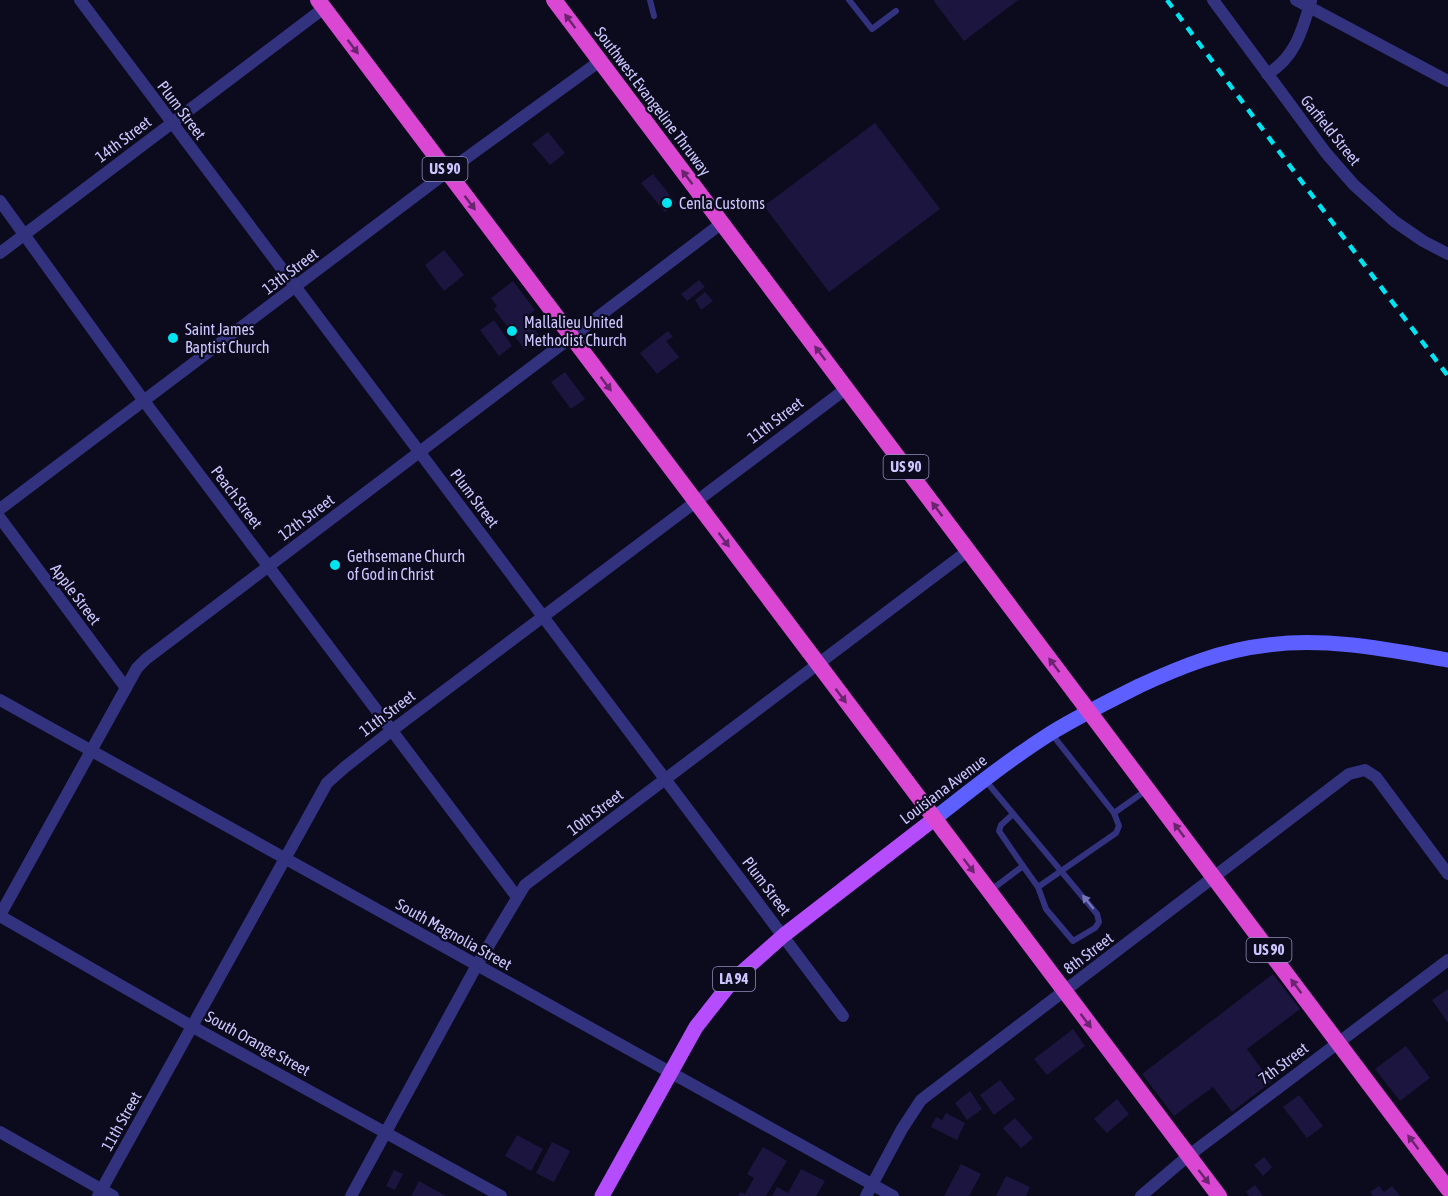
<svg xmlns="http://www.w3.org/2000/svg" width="1448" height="1196" font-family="'Asap Condensed',sans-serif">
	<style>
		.building { fill: #1c153f }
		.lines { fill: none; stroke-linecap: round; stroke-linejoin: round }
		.service { stroke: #32327f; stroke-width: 6 }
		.minor { stroke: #32327f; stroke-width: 12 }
		.secondary { stroke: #5d60ff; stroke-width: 15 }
		.primary { stroke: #b54dff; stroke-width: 15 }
		.trunk { stroke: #da47d2; stroke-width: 16 }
		.rail { stroke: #00e4f1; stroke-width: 4.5; stroke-dasharray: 9 8; stroke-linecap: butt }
		.oneway { fill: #69256e }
		.oneway2 { fill: #7675b9 }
		.poi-dot { fill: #00e4f1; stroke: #0c0a1d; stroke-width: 2 }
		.labels { text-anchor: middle; stroke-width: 4.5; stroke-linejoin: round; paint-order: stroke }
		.shield { fill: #0c0a1d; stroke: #918ebb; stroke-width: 1.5 }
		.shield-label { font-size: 15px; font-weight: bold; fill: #cac6ff }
		.street-label { font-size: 16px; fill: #cac6ff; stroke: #0c0a1d }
		.poi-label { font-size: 16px; fill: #cac6ff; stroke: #0c0a1d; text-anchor: start }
	</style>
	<rect width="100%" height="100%" fill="#0c0a1d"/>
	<g class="building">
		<path d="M933,0H1018L964,41Z"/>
		<path d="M875,123L940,209L829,292L764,206Z"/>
		<path d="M548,132L565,153L550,165L532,144Z"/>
		<path d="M653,174L676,203L665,212L641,183Z"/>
		<path d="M444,250L464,275L444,291L425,265Z"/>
		<path d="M699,280L705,287L687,301L681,294Z"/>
		<path d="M513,281L535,310L526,317L541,338L525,350L494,309L497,306L491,298Z"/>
		<path d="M705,292L713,301L701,310L695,300Z"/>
		<path d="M494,320L512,346L499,356L480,330Z"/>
		<path d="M668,331L673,337L666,341L679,357L657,374L640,353Z"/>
		<path d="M565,372L585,399L571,409L551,382Z"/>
		<path d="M1273,974L1300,1009L1247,1049L1271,1082L1232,1112L1213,1087L1174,1116L1142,1074Z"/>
		<path d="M1448,989V1023L1432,1000Z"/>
		<path d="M1073,1029L1085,1046L1047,1075L1034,1059Z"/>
		<path d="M1406,1046L1430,1078L1400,1101L1375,1069Z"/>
		<path d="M1000,1080L1015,1099L994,1115L980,1095Z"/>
		<path d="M970,1091L982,1109L967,1120L955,1103Z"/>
		<path d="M1299,1095L1323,1126L1307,1138L1283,1107Z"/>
		<path d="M1117,1099L1129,1114L1107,1133L1094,1119Z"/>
		<path d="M946,1113L965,1123L957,1140L931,1127L936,1117L942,1120Z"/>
		<path d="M1015,1118L1033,1138L1021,1148L1003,1128Z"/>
		<path d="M517,1135L543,1149L531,1171L505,1156Z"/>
		<path d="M552,1142L570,1151L554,1182L536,1173Z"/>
		<path d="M763,1147L787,1161L766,1196H738L740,1192L745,1194L754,1178L747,1174Z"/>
		<path d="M1264,1157L1272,1167L1263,1176L1254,1165Z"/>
		<path d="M961,1164L981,1174L969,1196H944Z"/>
		<path d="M801,1169L825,1181L816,1196H772L777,1187L788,1193Z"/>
		<path d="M394,1170L403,1174L395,1190L386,1186Z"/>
		<path d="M1006,1176L1030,1187L1026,1196H996Z"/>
		<path d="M419,1181L446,1196H411Z"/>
		<path d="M1255,1185L1263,1196H1249L1246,1192Z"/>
		<path d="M1379,1186L1384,1192L1392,1186L1400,1196H1373L1370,1192Z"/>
	</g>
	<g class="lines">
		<g class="service">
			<path d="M650,0L654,16"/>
			<path d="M849,0L872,29L896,11"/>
			<path d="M985,780L1097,914L1099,922L1095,928L1073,941L1046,909L1038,887"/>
			<path d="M1114,813L1145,791"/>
			<path d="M1013,814L1001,825L999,831L1023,866"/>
			<path d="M991,890L1023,866L1038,887L1116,833L1119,826L1114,813L1051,733"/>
		</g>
		<g class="minor">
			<path d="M80,0L843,1016"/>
			<path d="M1213,0L1326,153L1354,185L1394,221L1423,241L1448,254"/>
			<path d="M1296,0L1448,81"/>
			<path d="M1267,74C1295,58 1302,31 1311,1"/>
			<path d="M0,201L144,401L517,897"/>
			<path d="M0,253L324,8"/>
			<path d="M0,509L447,172L600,61"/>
			<path d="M0,518L126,688"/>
			<path d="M0,700L893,1196"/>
			<path d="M0,915L137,668L146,659L722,223"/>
			<path d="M0,916L193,1027L501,1196"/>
			<path d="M0,1132L113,1196"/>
			<path d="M98,1196L327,783L345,767L391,731L847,388"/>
			<path d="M351,1196L477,965L525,885L969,550"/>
			<path d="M866,1196L902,1129L921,1100L1349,774L1365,770L1376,777L1448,874"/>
			<path d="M1141,1196L1188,1156L1448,960"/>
		</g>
		<path class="secondary" d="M934,819C972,789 1010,759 1051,733C1079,716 1109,701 1139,686C1180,667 1222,650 1268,645C1327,637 1390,650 1448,660"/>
		<path class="primary" d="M602,1196L696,1027L733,980L784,935L934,819"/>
		<g class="trunk">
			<path d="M318,0L1219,1196"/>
			<path d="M554,0L1448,1189"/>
		</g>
		<path class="rail" d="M1167,0L1281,154L1448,376"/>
	</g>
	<defs><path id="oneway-solid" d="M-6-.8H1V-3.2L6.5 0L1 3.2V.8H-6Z" transform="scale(1.5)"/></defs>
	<g class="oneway">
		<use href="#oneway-solid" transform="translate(570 21) rotate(-127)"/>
		<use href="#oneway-solid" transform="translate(353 47) rotate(53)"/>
		<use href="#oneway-solid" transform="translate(687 177) rotate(-127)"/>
		<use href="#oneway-solid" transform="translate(470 203) rotate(53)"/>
		<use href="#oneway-solid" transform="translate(820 353) rotate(-127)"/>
		<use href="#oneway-solid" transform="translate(606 384) rotate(53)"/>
		<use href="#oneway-solid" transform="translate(937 509) rotate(-127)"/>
		<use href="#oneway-solid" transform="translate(724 540) rotate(53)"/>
		<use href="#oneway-solid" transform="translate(1054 665) rotate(-127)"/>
		<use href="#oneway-solid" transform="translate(841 696) rotate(53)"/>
		<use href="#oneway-solid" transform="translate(1179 830) rotate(-127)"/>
		<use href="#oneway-solid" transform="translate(969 866) rotate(53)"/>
		<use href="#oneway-solid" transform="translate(1296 986) rotate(-127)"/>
		<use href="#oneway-solid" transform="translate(1086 1021) rotate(53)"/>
		<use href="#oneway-solid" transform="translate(1413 1142) rotate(-127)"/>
		<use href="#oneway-solid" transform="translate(1204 1177) rotate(52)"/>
	</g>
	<use class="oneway2" href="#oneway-solid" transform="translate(1088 902) rotate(-129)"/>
	<g class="poi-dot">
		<circle cx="667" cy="203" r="6"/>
		<circle cx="512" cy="331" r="6"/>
		<circle cx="173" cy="338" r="6"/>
		<circle cx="335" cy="565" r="6"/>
	</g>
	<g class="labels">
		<g class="shield">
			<rect x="422.5" y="157" width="45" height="24" rx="4.5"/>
			<rect x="883.5" y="455" width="45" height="24" rx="4.5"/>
			<rect x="1246.5" y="938" width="45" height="24" rx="4.5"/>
			<rect x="713" y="967" width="42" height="24" rx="4.5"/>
		</g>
		<g class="shield-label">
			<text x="445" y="174">US 90</text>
			<text x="906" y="472">US 90</text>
			<text x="1269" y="955">US 90</text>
			<text x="734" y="984">LA 94</text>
		</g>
		<g class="street-label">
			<text transform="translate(653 101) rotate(53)" y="6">Southwest Evangeline Thruway</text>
			<text transform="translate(182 110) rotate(53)" y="6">Plum Street</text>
			<text transform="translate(1331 130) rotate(51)" y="6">Garfield Street</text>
			<text transform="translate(123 139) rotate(-37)" y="6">14th Street</text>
			<text transform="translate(290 271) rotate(-37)" y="6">13th Street</text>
			<text transform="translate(775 420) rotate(-37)" y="6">11th Street</text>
			<text transform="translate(237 497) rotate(53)" y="6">Peach Street</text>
			<text transform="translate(475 498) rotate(53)" y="6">Plum Street</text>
			<text transform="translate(306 517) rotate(-37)" y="6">12th Street</text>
			<text transform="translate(76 594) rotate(53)" y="6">Apple Street</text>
			<text transform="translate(387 713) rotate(-37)" y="6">11th Street</text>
			<text transform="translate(943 789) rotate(-37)" y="6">Louisiana Avenue</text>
			<text transform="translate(595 812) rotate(-37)" y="6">10th Street</text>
			<text transform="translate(767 886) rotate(53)" y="6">Plum Street</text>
			<text transform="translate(454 934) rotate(29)" y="6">South Magnolia Street</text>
			<text transform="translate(1088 953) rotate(-37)" y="6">8th Street</text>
			<text transform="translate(258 1043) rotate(29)" y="6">South Orange Street</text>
			<text transform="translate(1283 1063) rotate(-37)" y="6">7th Street</text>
			<text transform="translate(121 1121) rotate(-61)" y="6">11th Street</text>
		</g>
		<g class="poi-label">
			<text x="679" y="209">Cenla Customs</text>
			<text x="524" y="328">Mallalieu United<tspan x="524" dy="18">Methodist Church</tspan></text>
			<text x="185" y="335">Saint James<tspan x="185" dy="18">Baptist Church</tspan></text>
			<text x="347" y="562">Gethsemane Church<tspan x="347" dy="18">of God in Christ</tspan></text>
		</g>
	</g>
</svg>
